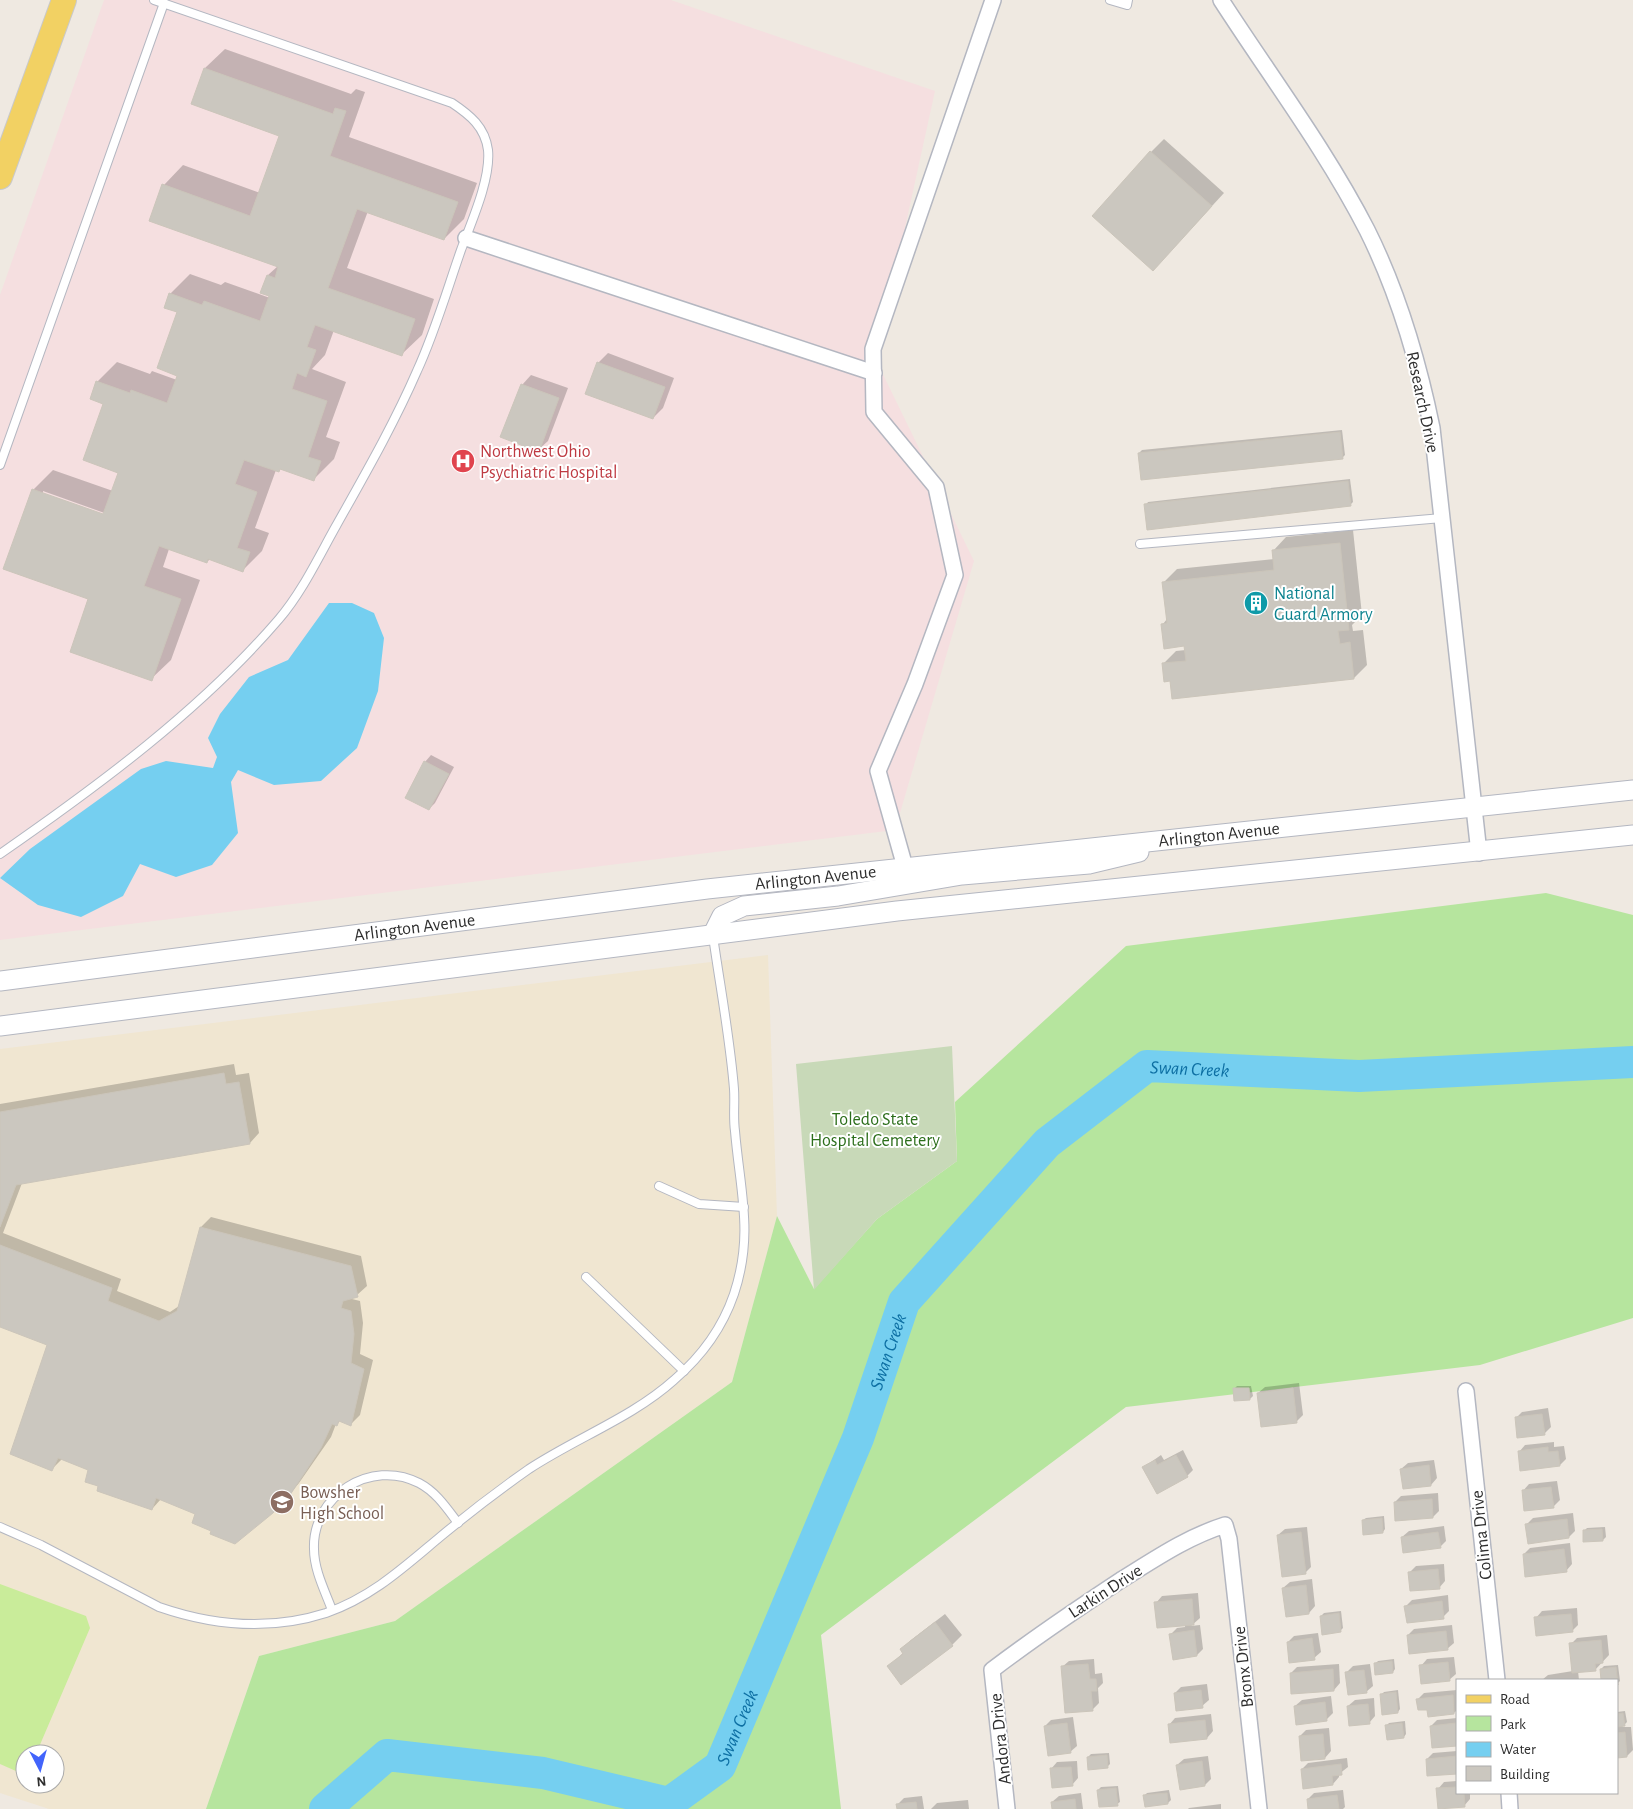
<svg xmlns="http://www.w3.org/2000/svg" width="1633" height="1809" font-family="'Alegreya Sans',sans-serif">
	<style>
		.education { fill: #f0e6d1; fill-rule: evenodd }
		.medical { fill: #f5dfe0 }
		.green { fill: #b6e59e }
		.cemetery { fill: #c8d9b8 }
		.pitch { fill: #c9ec9a }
		.water { fill: #75cff0 }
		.shadow { fill: #0003; fill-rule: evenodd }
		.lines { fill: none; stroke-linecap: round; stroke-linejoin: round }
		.river { stroke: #75cff0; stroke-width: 32 }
		.building { fill: #cbc7bf; stroke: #cbc5ba }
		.service-casing { stroke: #b4b7c1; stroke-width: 10 }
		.minor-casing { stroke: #b4b7c1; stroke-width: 18 }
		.tertiary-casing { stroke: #b4b7c1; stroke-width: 21 }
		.primary-casing { stroke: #c9c9c9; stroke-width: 26 }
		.service { stroke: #fff; stroke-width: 8 }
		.minor { stroke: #fff; stroke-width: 15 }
		.tertiary { stroke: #fff; stroke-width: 19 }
		.primary { stroke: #f2d163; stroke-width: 24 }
		.labels { text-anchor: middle; stroke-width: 4; stroke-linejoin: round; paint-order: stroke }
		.street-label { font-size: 18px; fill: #2e2e2e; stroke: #fff }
		.health-label { font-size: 18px; fill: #be3a42; stroke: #fff; text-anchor: start }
		.culture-label { font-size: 18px; fill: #0d838f; stroke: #fff; text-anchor: start }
		.park-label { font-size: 18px; fill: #2c6e1b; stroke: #fff }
		.education-label { font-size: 18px; fill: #785e54; stroke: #fff; text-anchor: start }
		.water-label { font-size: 19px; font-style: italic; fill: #0d6fa3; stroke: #fff }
	</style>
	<rect width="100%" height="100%" fill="#efe9e1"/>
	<path class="education" d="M768,955L777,1216L732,1382L395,1621L259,1656L206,1809H49L0,1793V1049ZM25,1754H55V1784H25Z"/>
	<path class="medical" d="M104,0H671L935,91L876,360L974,561L895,830L0,940V295Z"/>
	<path class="green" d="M1546,893L1633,915V1318L1480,1365L1126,1407L821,1635L841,1809H206L259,1656L395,1621L732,1382L777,1216L814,1289L877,1219L957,1161L955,1102L1126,946Z"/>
	<path class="cemetery" d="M952,1046L957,1161L877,1219L814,1290L796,1064Z"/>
	<path class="pitch" d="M0,1584L86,1616L90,1628L36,1754H25V1775L0,1764Z"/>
	<path class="water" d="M329,603H352L374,613L384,638L378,691L357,748L321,781L274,785L238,770L231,782L238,833L212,865L176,877L140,864L123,896L81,917L38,905L0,878L30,849L141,769L166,761L213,768L217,757L208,738L220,714L249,677L288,660Z"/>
	<g class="shadow">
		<path d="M225,49L351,94L356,89L365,92L349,137L477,183L464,219L444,239L368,211L347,268L434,299L422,335L402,354L334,330L325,355L312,369L346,382L326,437L340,442L334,459L314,479L282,468L276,470L255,528L269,533L262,551L243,570L210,559L207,562L169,549L163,567L200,580L171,660L151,679L90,599L33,490L53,470L113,491L120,472L105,403L97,382L117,362L150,374L152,371L177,380L179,311L170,294L190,274L221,285L225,282L270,298L268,275L278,266L164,185L183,165L260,193L280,135L192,104L205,68ZM43,491L110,515L109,517L43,494Z"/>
		<path d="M1164,139L1224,193L1153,270L1151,152Z"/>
		<path d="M608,353L674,378L663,408L653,418L598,363Z"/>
		<path d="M531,375L568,388L548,441L538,450L522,385Z"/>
		<path d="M1342,430L1345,455L1342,458L1139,453L1142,450Z"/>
		<path d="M1350,479L1353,502L1350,505H1146L1148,502Z"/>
		<path d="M1353,530L1362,615L1352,625L1353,631L1363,630L1367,665L1354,678L1171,680L1163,664L1176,651L1186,650L1185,645L1163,624L1167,619L1164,582L1177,569L1274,559L1273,551L1286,537Z"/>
		<path d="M431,755L454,767L435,803L429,809L406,797L425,762Z"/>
		<path d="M234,1064L236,1075L249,1073L259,1133L250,1143L22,1183L3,1233L121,1279L117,1291L170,1312L179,1306L201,1227L211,1217L361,1256L367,1286L357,1295L348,1298L360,1301L363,1323L360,1354L373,1360L360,1415L351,1424L341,1420L336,1424L331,1437L299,1483L283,1502L213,1530L197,1514L161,1499L152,1509L100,1485L90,1470L62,1459L52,1469L49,1344L0,1326V1104Z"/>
		<path d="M1299,1383L1303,1415L1296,1422L1258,1393L1265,1387Z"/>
		<path d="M1237,1386H1251L1253,1396L1250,1399L1234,1389Z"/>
		<path d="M1548,1408L1551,1427L1544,1434L1516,1418L1522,1412Z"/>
		<path d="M1554,1442V1447L1564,1446L1566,1459L1560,1465L1519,1452L1525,1445Z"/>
		<path d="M1183,1450L1193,1470L1187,1476L1144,1467L1161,1455L1164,1460Z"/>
		<path d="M1434,1460L1437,1478L1431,1485L1401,1469L1408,1463Z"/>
		<path d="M1557,1481L1560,1500L1553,1507L1523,1491L1529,1484Z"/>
		<path d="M1438,1493L1439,1511L1433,1517L1395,1502L1401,1496Z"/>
		<path d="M1573,1513L1575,1531L1569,1537L1527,1524L1533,1518Z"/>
		<path d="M1384,1516L1385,1529L1383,1532L1363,1520L1366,1518Z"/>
		<path d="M1444,1526L1446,1541L1440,1547L1402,1537L1409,1531Z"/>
		<path d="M1307,1527L1311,1567L1305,1573L1278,1535L1285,1529Z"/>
		<path d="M1605,1527L1606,1537L1603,1540L1584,1531L1587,1528Z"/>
		<path d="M1570,1543L1572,1564L1566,1571L1524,1554L1530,1548Z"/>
		<path d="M1444,1564L1445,1581L1439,1588L1410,1572L1416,1566Z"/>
		<path d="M1312,1579L1315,1606L1309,1613L1283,1588L1290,1582Z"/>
		<path d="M1198,1593L1200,1618L1191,1626L1200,1625L1203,1649L1197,1655L1171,1634L1177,1628L1185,1627V1625L1156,1603L1162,1596Z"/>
		<path d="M1448,1595L1449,1611L1443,1617L1406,1606L1412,1600Z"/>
		<path d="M1577,1608L1578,1625L1572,1631L1536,1618L1542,1611Z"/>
		<path d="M1341,1611L1343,1628L1340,1631L1321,1616L1324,1613Z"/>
		<path d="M945,1614L962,1635L952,1645L888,1667L904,1652L901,1649L911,1640Z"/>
		<path d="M1452,1625L1454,1643L1447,1649L1408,1635L1414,1629Z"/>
		<path d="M1318,1633L1321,1652L1314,1658L1288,1642L1294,1636Z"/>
		<path d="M1607,1635L1609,1655L1595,1670L1578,1671L1579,1680H1542L1548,1675L1573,1671L1571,1644L1577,1638Z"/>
		<path d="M1454,1657L1456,1674L1449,1680L1421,1666L1427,1659Z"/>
		<path d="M1094,1659L1095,1674L1102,1673L1103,1683L1098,1688L1099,1703L1092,1710L1062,1667L1069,1661Z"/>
		<path d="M1394,1659L1395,1669L1393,1672L1375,1664L1378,1661Z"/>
		<path d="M1339,1664L1340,1683L1334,1690L1291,1673L1297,1667Z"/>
		<path d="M1370,1664L1373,1686L1366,1692L1347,1672L1353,1666Z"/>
		<path d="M1618,1665L1620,1681L1617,1684V1680H1603L1601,1669L1604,1666Z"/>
		<path d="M1207,1684L1209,1700L1202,1706L1175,1693L1181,1687Z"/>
		<path d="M1398,1690L1400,1709L1398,1712L1381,1695L1384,1692Z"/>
		<path d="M1457,1690V1710L1454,1713L1428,1708L1418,1699L1424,1693Z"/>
		<path d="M1331,1696L1333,1713L1326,1720L1295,1706L1302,1700Z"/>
		<path d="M1374,1698L1375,1716L1369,1723L1348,1706L1355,1700Z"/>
		<path d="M1625,1711L1627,1722L1622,1727H1631L1633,1750L1627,1756L1617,1757V1712Z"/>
		<path d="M1211,1714L1213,1731L1207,1738L1171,1742L1169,1725L1175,1718Z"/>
		<path d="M1073,1717L1077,1746L1070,1752L1045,1726L1051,1720Z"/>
		<path d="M1457,1718V1744L1431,1726L1437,1720Z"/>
		<path d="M1405,1721L1406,1734L1404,1737L1386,1726L1389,1723Z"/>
		<path d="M1329,1728L1331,1751L1325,1758L1300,1736L1306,1730Z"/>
		<path d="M1457,1751V1772L1427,1759L1433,1753Z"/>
		<path d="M1109,1753L1110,1764L1107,1767L1088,1757L1091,1754Z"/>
		<path d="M1208,1756L1211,1779L1205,1785L1177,1765L1184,1759Z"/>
		<path d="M1347,1758L1348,1767L1339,1774V1777L1333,1784L1302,1769L1308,1763Z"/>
		<path d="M1077,1761L1078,1778L1072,1785L1051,1769L1057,1762Z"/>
		<path d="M1457,1781V1793H1470V1799L1464,1806L1438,1789L1444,1782Z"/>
		<path d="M1118,1786L1120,1802L1117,1804L1098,1790L1101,1787Z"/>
		<path d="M1169,1790L1171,1800L1168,1803L1144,1796L1147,1793Z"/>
		<path d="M1343,1790L1345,1807L1343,1809H1309L1308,1799L1314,1793Z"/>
		<path d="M1081,1793L1083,1809H1053L1052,1802L1059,1796Z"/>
		<path d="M922,1796L924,1809H898V1804L904,1798Z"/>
		<path d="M968,1800L969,1809H931L937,1803Z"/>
		<path d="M1221,1804V1809H1188L1189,1808Z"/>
	</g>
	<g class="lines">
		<path class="river" id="s1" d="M325,1809L387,1755L543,1773L669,1803L720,1766L858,1438L904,1302L1047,1143L1147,1066L1359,1076L1633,1062"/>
	</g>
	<g class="building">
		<path d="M204,68L333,114L335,108L346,111L330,156L458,202L444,240L357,209L328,288L415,319L402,356L315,325L307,347L316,350L306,377L297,373L292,389L327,401L308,457L321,461L314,481L280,469L279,472L244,460L235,484L257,492L237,548L250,552L243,572L208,559L207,563L159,546L144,586L181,599L152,681L70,652L88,599L3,569L32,489L103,514L118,473L83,460L103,404L90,399L96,381L130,393L131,390L167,403L177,376L157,368L177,312L164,308L169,293L202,305L204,301L260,321L269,296L260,293L267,275L275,278L278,267L149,221L162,184L250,216L279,136L191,104Z"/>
		<path d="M1150,151L1212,206L1153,271L1092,216Z"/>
		<path d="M597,362L665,387L653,419L585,394Z"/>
		<path d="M521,384L559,398L539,452L500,437Z"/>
		<path d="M1340,432L1343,459L1141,480L1138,453Z"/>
		<path d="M1348,481L1351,506L1147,530L1144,504Z"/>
		<path d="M1340,543L1349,630L1338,631L1340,644L1350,642L1354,679L1172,699L1170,681L1164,682L1162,663L1186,661L1184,646L1164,649L1161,624L1167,623L1162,582L1274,570L1272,550Z"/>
		<path d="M424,761L449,774L429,810L405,798Z"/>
		<path d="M224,1073L226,1084L239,1082L250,1144L16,1185L0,1227V1112Z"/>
		<path d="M200,1227L351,1266L358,1297L343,1301L341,1308L351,1311L354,1334L351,1363L364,1369L351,1426L339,1421L337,1426L332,1424L321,1448L290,1495L273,1513L235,1544L210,1534L211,1531L192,1523L195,1514L156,1498L152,1510L97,1491L98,1486L85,1482L88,1470L58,1458L52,1471L10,1454L47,1345L0,1327V1245L112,1288L108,1301L159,1321L177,1311Z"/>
		<path d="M1233,1388H1249L1250,1400L1234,1401Z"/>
		<path d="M1293,1388L1297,1423L1261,1427L1257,1393Z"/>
		<path d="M1542,1414L1545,1435L1517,1438L1515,1417Z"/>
		<path d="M1548,1447V1452L1558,1451L1560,1466L1520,1471L1518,1451Z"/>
		<path d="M1176,1455L1188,1477L1157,1494L1142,1467L1155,1460L1157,1465Z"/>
		<path d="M1429,1465L1431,1486L1403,1489L1400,1469Z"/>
		<path d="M1551,1487L1554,1508L1524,1511L1522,1490Z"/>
		<path d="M1432,1499L1433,1518L1395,1521L1394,1502Z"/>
		<path d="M1382,1518L1383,1533L1363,1535L1362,1520Z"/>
		<path d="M1567,1519L1569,1538L1528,1544L1525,1524Z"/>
		<path d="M1602,1529L1603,1541L1583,1542V1530Z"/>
		<path d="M1301,1532L1306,1574L1282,1577L1277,1535Z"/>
		<path d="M1438,1532L1441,1548L1403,1553L1401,1537Z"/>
		<path d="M1564,1549L1567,1572L1525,1577L1523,1554Z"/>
		<path d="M1438,1569L1440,1589L1410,1591L1408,1572Z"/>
		<path d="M1306,1585L1309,1614L1286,1617L1282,1588Z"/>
		<path d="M1192,1599L1194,1625L1157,1628L1154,1602Z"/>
		<path d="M1442,1601L1444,1619L1407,1623L1404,1606Z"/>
		<path d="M1339,1613L1341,1632L1322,1635L1320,1616Z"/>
		<path d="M1571,1614L1573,1632L1536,1636L1534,1617Z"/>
		<path d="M935,1622L953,1646L901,1685L887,1666L903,1654L900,1649Z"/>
		<path d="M1194,1630L1197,1656L1173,1660L1169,1634Z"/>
		<path d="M1446,1631L1448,1650L1409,1654L1407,1635Z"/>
		<path d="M1312,1638L1315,1660L1289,1663L1287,1642Z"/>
		<path d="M1601,1640L1603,1663L1595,1664L1596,1671L1572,1673L1569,1643Z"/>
		<path d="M1392,1661L1393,1673L1375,1675L1374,1663Z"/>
		<path d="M1448,1662L1450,1681L1421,1684L1419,1665Z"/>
		<path d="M1088,1664L1090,1679H1096L1097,1691H1091L1093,1711L1065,1713L1061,1666Z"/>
		<path d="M1616,1667L1618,1685L1617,1680H1601L1600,1669Z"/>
		<path d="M1333,1669L1334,1691L1291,1694L1290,1673Z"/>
		<path d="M1364,1670L1367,1693L1348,1695L1345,1672Z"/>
		<path d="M1201,1690L1203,1708L1176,1711L1174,1693Z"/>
		<path d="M1396,1692L1398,1713L1382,1715L1380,1694Z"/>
		<path d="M1453,1695L1454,1714L1428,1717L1427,1710H1418L1416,1699Z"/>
		<path d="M1325,1702L1327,1721L1296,1725L1294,1706Z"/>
		<path d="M1368,1704L1370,1724L1349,1726L1347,1706Z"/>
		<path d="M1623,1713L1625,1726L1617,1727V1714Z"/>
		<path d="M1205,1720L1207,1739L1170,1743L1168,1724Z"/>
		<path d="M1067,1723L1071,1753L1048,1756L1044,1726Z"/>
		<path d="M1402,1723L1404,1738L1387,1740L1385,1725Z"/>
		<path d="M1456,1723L1457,1746L1432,1748L1430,1726Z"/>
		<path d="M1625,1732L1627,1757L1617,1758V1733Z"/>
		<path d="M1323,1734L1325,1759L1301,1761L1299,1736Z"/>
		<path d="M1107,1755L1108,1768L1088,1770L1087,1757Z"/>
		<path d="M1457,1756V1774L1427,1776L1426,1759Z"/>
		<path d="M1202,1761L1205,1786L1180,1790L1176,1765Z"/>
		<path d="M1341,1764L1342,1775L1332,1776L1333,1785L1303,1789L1301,1769Z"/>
		<path d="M1071,1767L1073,1786L1052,1788L1050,1768Z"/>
		<path d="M1457,1787V1793H1464L1465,1807L1438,1809L1436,1788Z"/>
		<path d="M1116,1788L1118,1806L1099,1807L1097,1790Z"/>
		<path d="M1167,1793L1168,1804L1145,1807L1143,1795Z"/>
		<path d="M1337,1795L1339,1809H1308L1307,1799Z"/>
		<path d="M1075,1799L1076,1809H1052L1051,1802Z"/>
		<path d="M916,1802L917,1809H897L896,1804Z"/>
	</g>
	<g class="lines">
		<g class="service-casing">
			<g id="service">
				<path d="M1110,0L1127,5L1128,0"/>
				<path d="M0,465L164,3"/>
				<path d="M1140,544L1442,518"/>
				<path d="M0,854C98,786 201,710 279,619C302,592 318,558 336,526C364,476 394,424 417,371C435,332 447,290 461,250C471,223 491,179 488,150C485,127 470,115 452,103L154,0"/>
				<path d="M659,1186L699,1204L744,1207"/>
				<path d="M586,1277L684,1371"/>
				<path d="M0,1527L41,1545L159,1607C214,1626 270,1631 326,1613C372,1597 404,1567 440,1537C469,1513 499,1490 529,1469C576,1438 633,1417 674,1380C702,1356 722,1329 734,1294C754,1234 740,1191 735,1131C733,1117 735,1103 734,1089C730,1038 720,986 713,936"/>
				<path d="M332,1610C325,1591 314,1570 314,1549C312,1496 371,1458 419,1483C436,1492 446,1507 458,1523"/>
			</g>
		</g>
		<g class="minor-casing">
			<g id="minor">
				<path d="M1221,0C1270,76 1326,150 1367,230C1398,292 1418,360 1432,428L1479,853"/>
				<path d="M466,238L874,373"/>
				<path d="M905,867L878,771L915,684L955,575L936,487L874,412L873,349L993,0"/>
				<path d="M1466,1391L1497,1680"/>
				<path d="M1509,1793L1510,1809"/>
				<path d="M1007,1809L992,1670C1034,1638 1077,1609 1121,1580C1155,1559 1187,1537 1225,1525L1229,1539L1259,1809"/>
			</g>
		</g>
		<g class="tertiary-casing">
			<g id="tertiary">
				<path d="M713,934L722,916L744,906L838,896L962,875L1089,864L1139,852"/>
				<path id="s2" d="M0,981L707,889L1633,790"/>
				<path d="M0,1026L897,911L1633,835"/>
			</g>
		</g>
		<g class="primary-casing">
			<path id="primary" d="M0,177L64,0"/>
		</g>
		<use href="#service" class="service"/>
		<use href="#minor" class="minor"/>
		<use href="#tertiary" class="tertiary"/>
		<use href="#primary" class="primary"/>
	</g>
	<defs>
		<g id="hospital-disc" transform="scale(1.25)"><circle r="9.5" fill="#e0444e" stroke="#fff"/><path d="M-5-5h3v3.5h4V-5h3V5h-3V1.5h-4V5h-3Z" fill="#fff"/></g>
		<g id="building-disc" transform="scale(1.25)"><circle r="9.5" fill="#0f9aa8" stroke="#fff"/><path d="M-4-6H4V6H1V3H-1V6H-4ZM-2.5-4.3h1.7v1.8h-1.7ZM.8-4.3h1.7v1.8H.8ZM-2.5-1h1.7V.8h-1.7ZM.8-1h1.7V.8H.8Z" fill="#fff"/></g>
		<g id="school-disc" transform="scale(1.25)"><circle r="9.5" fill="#8d6e63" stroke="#fff"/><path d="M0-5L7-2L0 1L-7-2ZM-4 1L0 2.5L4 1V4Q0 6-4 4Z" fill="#fff"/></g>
	</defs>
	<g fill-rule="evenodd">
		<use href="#hospital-disc" x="463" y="461"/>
		<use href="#building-disc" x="1256" y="603"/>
		<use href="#school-disc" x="282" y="1502"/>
	</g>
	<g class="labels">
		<g class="street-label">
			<text transform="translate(1423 402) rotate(78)" y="6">Research Drive</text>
			<text dy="6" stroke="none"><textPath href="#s2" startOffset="1228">Arlington Avenue</textPath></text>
			<text dy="6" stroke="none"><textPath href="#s2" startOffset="822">Arlington Avenue</textPath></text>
			<text dy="6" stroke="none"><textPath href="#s2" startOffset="418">Arlington Avenue</textPath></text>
			<text transform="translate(1481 1535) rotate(-96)" y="6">Colima Drive</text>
			<text transform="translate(1105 1591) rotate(-33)" y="6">Larkin Drive</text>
			<text transform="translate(1243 1667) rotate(-96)" y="6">Bronx Drive</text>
			<text transform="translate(1000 1739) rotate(-96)" y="6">Andora Drive</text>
		</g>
		<g class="health-label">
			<text x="480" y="457">Northwest Ohio<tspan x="480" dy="21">Psychiatric Hospital</tspan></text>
		</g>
		<g class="culture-label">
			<text x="1274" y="599">National<tspan x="1274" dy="21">Guard Armory</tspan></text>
		</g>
		<g class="park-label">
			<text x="875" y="1125">Toledo State<tspan x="875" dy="21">Hospital Cemetery</tspan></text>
		</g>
		<g class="education-label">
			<text x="300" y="1498">Bowsher<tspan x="300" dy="21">High School</tspan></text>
		</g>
		<g class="water-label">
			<text dy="7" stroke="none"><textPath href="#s1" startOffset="1314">Swan Creek</textPath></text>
			<text dy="7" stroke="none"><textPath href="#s1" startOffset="879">Swan Creek</textPath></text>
			<text dy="7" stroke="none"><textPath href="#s1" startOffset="474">Swan Creek</textPath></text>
		</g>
	</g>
	<rect x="1456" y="1679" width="162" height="115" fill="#ffffff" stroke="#ababab"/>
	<rect x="1466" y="1695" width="25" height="8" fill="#f2d163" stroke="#ababab"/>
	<text x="1500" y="1704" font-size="15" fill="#2e2e2e">Road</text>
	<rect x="1466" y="1716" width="25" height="15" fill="#b6e59e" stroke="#ababab"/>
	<text x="1500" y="1729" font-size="15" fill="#2e2e2e">Park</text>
	<rect x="1466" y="1742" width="25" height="15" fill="#75cff0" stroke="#ababab"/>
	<text x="1500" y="1754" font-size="15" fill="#2e2e2e">Water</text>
	<rect x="1466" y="1766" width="25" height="15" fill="#cbc7bf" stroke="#ababab"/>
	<text x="1500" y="1779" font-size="15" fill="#2e2e2e">Building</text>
	<g transform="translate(40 1769) rotate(174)"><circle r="24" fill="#ffffff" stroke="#ababab"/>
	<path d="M0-4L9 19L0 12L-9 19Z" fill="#4264fb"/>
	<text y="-8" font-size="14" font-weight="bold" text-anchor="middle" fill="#2e2e2e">N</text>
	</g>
</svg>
